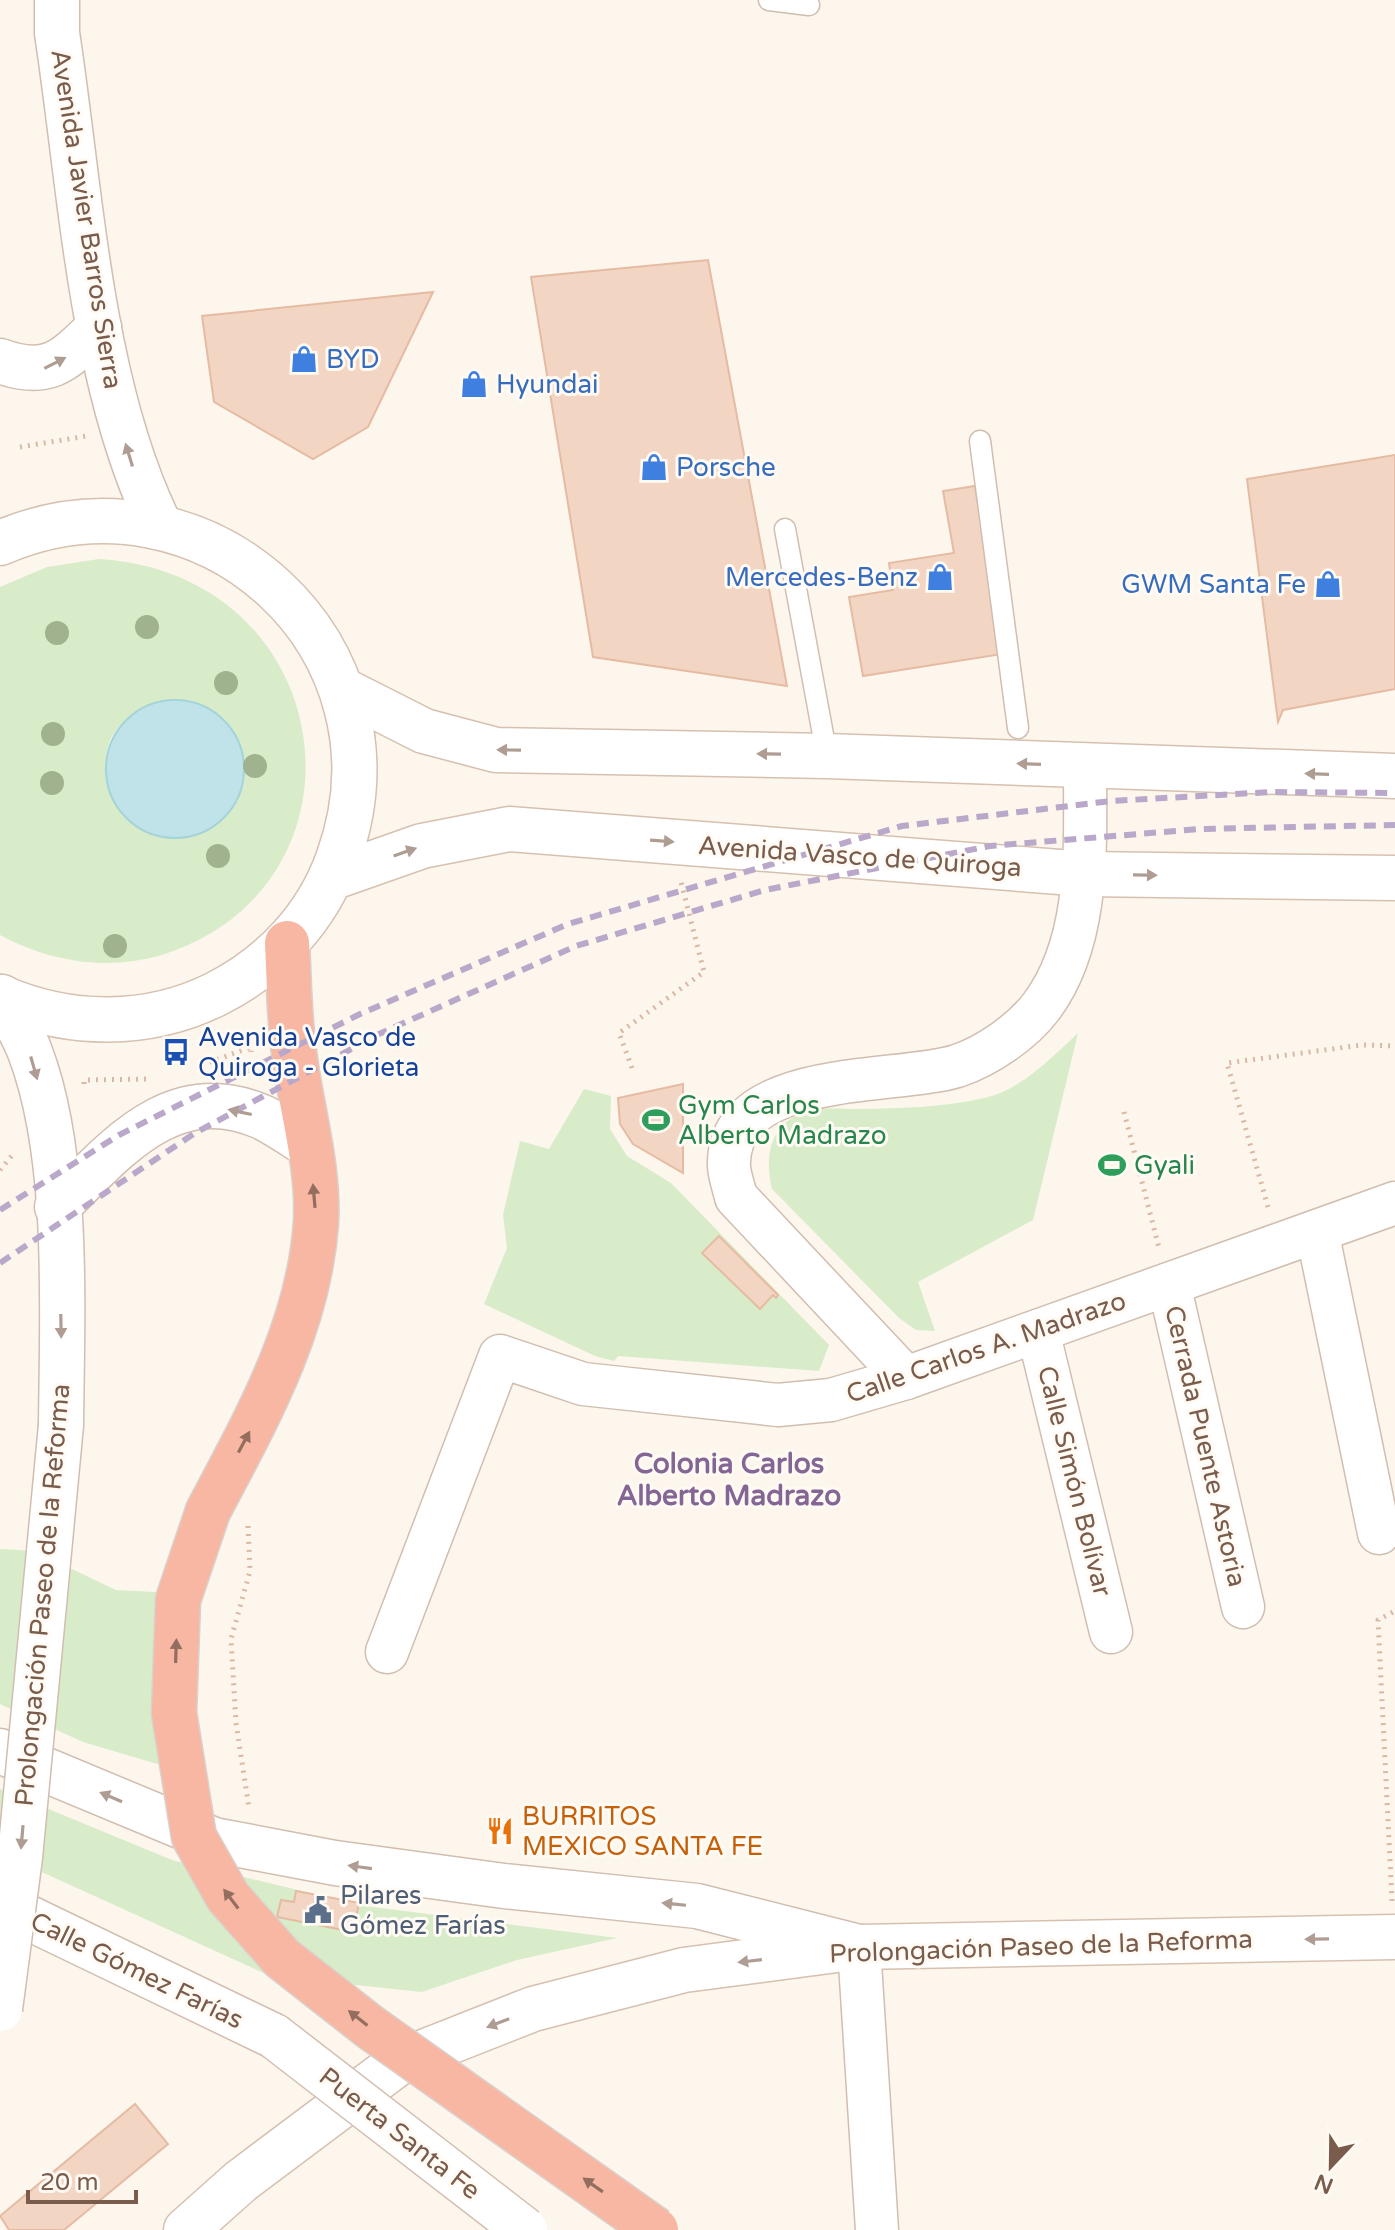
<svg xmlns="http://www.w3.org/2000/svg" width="1395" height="2230" font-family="'Varela Round',sans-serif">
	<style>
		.green { fill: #d8ecc9; fill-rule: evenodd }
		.water { fill: #bfe3e8; stroke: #a5d3da; stroke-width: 2 }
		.building { fill: #f3d5c3; stroke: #e6bba3; stroke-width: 2 }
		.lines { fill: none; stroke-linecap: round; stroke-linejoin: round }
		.service-casing { stroke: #d1beb0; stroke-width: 23 }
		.minor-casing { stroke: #d1beb0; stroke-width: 45 }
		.tertiary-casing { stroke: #d1beb0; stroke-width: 47 }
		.secondary-casing { stroke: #d6c0b0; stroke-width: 47 }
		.motorway-casing { stroke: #dad1cd; stroke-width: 47 }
		.path { stroke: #d9b8a5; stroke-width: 5; stroke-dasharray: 2 6; stroke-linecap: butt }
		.service { stroke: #fff; stroke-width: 20 }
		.minor { stroke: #fff; stroke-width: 42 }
		.tertiary { stroke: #fff; stroke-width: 44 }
		.secondary { stroke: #fff; stroke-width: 44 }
		.motorway { stroke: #f7b7a3; stroke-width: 44 }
		.rail { stroke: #b9a8c9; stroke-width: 6; stroke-dasharray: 12 8; stroke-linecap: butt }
		.tertiary-bridge-casing { stroke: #d1beb0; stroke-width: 47; stroke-linecap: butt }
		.motorway-bridge-casing { stroke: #dad1cd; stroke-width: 47; stroke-linecap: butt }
		.tertiary-bridge { stroke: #fff; stroke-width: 44 }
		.motorway-bridge { stroke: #f7b7a3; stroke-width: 44 }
		.tree { fill: #a0b28e }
		.oneway { fill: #af9d94 }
		.oneway2 { fill: #936e5e }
		.labels { text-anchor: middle; stroke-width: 6; stroke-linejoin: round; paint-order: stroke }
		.street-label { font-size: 26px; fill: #7a5c4d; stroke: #fffaf3 }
		.shop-label { font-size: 26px; fill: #366cbe; stroke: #fffaf3; text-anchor: start }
		.transit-label { font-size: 26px; fill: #164399; stroke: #fffaf3; text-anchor: start }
		.leisure-label { font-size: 26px; fill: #27864d; stroke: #fffaf3; text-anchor: start }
		.food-label { font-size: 26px; fill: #c56008; stroke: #fffaf3; text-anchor: start }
		.service-label { font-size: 26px; fill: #4e5e75; stroke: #fffaf3; text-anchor: start }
		.neighbourhood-label { font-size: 28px; font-weight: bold; fill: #846695; stroke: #fffaf3 }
	</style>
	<rect width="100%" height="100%" fill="#fdf6ec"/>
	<g class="green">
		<path d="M99,559C342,574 382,889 158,956C105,971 48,961 0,935V587L47,567ZM188,701C234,717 254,755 237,802L136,826C109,801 89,747 127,720C141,709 170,706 188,701Z"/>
		<path d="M1078,1033L1033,1220L918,1282L935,1331L916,1330L899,1318L772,1189C764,1156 770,1122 808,1111C822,1107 842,1109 857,1109C899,1108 942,1108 984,1098C1021,1090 1051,1058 1078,1033Z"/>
		<path d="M584,1089L611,1096L610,1129L627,1156L671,1183L829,1345L819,1371L618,1356L614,1361L595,1356L484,1304L507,1248L503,1215L520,1141L549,1149Z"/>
		<path d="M0,1549L34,1551L116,1590L173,1593L208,1779L83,1742L0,1704Z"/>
		<path d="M0,1789L172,1860L365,1906L617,1938L517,1960L422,1992L270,1976L0,1853Z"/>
	</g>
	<circle class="water" cx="175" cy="769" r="69"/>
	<g class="building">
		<path d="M708,260L787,686L593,657L531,277Z"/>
		<path d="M433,292L368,427L313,459L214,402L202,316Z"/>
		<path d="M1395,455V689L1283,710L1278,722L1247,479Z"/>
		<path d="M975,486L1002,654L863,676L849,597L893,590L889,563L954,553L943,491Z"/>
		<path d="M683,1084V1173L633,1144L620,1124L618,1098Z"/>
		<path d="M719,1236L778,1295L776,1298L773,1295L760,1309L702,1253Z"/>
		<path d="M296,1891L359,1903L353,1932L277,1917L281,1900L294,1902Z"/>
		<path d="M135,2104L168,2144L64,2230H9L0,2216Z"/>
	</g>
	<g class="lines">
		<g class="service-casing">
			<g id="service">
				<path d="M769,0L809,5"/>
				<path d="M980,441L1018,728"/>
				<path d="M785,529L827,756"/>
			</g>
		</g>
		<g class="minor-casing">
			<g id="minor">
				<path d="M1317,1231L1379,1533"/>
				<path d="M1169,1284L1243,1607"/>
				<path d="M1038,1331L1111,1632"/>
				<path d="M906,1378L736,1197C734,1187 728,1173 729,1162C731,1069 895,1085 957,1066C987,1056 1022,1032 1041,1007C1091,941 1085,844 1085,766"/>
				<path d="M387,1652L500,1356L583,1384L778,1405L831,1400L906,1378L1395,1203"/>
				<path d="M859,1947L877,2230"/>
			</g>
		</g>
		<g class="tertiary-casing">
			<g id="tertiary">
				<path d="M57,0V33C81,190 90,384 160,526"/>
				<path d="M0,361C49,379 65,360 99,327"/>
				<path d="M2,997C11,1015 23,1033 30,1052C70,1157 62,1312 61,1425"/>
				<path d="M57,1207C115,1151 171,1078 262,1117C278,1125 294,1136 310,1146"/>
				<path d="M0,1751L214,1840L335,1863L504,1886L697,1906L859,1947"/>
				<path d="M0,1904L274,2036"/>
			</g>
		</g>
		<g class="secondary-casing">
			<g id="secondary">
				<path d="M0,543C205,455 415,648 338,859C317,918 272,966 216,994C148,1028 69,1027 0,997"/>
				<path d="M343,690L424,731L496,750L827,756L1395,776"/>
				<path d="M331,878L422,846L509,829L1085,874L1395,878"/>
				<path d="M186,2230L241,2181L401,2061L533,2009L684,1970L859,1947L1395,1937"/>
			</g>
		</g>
		<g class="motorway-casing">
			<path id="motorway" d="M208,1511C256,1420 309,1328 316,1222C319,1168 302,1112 295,1059C289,1021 289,981 287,943"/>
		</g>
		<g class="path">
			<path d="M20,447L87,436"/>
			<path d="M202,1065L251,1047V1052"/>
			<path d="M632,1068L619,1033L704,972L681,882"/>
			<path d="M84,1084V1080L150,1079"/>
			<path d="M1124,1112L1159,1248"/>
			<path d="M0,1170L14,1153"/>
			<path d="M1268,1207L1227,1063L1362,1045L1395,1046"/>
			<path d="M248,1526L250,1571L231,1639L236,1723L249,1808"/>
			<path d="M1392,1901L1378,1620L1395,1611"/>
		</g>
		<use href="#service" class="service"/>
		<use href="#minor" class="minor"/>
		<use href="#tertiary" class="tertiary"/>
		<use href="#secondary" class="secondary"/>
		<use href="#motorway" class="motorway"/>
		<g class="rail">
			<path d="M0,1210L119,1135L360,1014L568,924L902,826L1111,801L1271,792L1395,793"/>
			<path d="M0,1263L195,1133L379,1034L576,946L765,890L990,846L1200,829L1395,825"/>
		</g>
		<g class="tertiary-bridge-casing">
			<g id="tertiary-bridge">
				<path d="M0,2009L20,1857L61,1425"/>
				<path d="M274,2036L525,2230"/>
			</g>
		</g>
		<g class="motorway-bridge-casing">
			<path id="motorway-bridge" d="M208,1511L178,1600L174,1713L194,1837L228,1897L282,1958L370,2027L656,2230"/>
		</g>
		<use href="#tertiary-bridge" class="tertiary-bridge"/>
		<use href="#motorway-bridge" class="motorway-bridge"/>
	</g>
	<g class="tree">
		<circle cx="147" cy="627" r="12"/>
		<circle cx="57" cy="633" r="12"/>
		<circle cx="226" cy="683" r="12"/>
		<circle cx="53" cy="734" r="12"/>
		<circle cx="255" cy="766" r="12"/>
		<circle cx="52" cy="783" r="12"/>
		<circle cx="218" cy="856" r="12"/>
		<circle cx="115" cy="946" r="12"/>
	</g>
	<defs><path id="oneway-solid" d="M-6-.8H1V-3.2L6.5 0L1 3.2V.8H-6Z" transform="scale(2)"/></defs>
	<g class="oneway">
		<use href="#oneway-solid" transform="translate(55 363) rotate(-27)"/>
		<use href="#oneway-solid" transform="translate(129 455) rotate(-107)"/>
		<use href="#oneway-solid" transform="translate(509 750) rotate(-179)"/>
		<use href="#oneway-solid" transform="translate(769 754) rotate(-179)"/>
		<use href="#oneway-solid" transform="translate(1029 764) rotate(-178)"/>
		<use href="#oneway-solid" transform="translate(1317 774) rotate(-178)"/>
		<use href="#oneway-solid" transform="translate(662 841) rotate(4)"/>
		<use href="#oneway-solid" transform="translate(405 852) rotate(-19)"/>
		<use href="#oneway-solid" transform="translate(1145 875) rotate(1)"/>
		<use href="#oneway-solid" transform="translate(34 1068) rotate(74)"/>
		<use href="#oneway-solid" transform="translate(240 1112) rotate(-168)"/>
		<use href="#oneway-solid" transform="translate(61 1326) rotate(89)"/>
		<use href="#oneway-solid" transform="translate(111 1797) rotate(-157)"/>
		<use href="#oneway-solid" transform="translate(22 1837) rotate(95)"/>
		<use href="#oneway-solid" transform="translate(360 1867) rotate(-172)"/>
		<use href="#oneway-solid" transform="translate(674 1904) rotate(-174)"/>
		<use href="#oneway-solid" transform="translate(1317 1939) rotate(179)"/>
		<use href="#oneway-solid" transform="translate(750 1961) rotate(173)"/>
		<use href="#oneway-solid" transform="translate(498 2023) rotate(159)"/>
	</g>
	<g class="oneway2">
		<use href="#oneway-solid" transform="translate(314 1196) rotate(-95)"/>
		<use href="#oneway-solid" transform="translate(244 1442) rotate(-62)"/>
		<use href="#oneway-solid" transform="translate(176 1651) rotate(-88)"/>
		<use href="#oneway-solid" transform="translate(231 1899) rotate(-127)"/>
		<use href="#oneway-solid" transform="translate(358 2018) rotate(-142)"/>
		<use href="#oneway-solid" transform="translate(593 2185) rotate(-145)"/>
	</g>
	<defs>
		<g id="shop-bare" transform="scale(2.16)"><path d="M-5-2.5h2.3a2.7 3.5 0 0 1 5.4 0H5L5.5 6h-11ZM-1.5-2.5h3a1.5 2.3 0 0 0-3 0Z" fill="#3f7fe0" stroke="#fffaf3" stroke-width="2.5" paint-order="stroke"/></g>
		<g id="bus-bare" transform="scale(2.16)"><path d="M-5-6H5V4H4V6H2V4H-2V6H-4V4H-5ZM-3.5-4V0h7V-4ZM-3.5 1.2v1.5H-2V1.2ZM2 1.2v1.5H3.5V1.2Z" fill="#1a4fb4" stroke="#fffaf3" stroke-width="2.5" paint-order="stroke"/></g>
		<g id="stadium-bare" transform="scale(2.16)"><path d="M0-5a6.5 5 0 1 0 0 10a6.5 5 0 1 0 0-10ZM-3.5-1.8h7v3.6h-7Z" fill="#2e9e5b" stroke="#fffaf3" stroke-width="2.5" paint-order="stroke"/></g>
		<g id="restaurant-bare" transform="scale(2.16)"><path d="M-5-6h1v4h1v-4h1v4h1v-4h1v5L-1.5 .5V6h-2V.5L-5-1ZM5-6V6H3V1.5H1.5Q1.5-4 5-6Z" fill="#e8710a" stroke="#fffaf3" stroke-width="2.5" paint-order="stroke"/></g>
		<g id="civic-bare" transform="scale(2.16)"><path d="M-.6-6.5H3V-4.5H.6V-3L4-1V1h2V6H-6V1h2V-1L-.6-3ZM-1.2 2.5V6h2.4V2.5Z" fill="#5c6f8a" stroke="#fffaf3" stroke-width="2.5" paint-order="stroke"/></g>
	</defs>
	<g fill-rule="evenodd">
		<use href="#shop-bare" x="304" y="359"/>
		<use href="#shop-bare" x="474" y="384"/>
		<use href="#shop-bare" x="654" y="467"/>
		<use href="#shop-bare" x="940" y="577"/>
		<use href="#shop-bare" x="1328" y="584"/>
		<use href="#bus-bare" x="176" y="1052"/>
		<use href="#stadium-bare" x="656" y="1120"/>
		<use href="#stadium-bare" x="1112" y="1165"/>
		<use href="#restaurant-bare" x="500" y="1831"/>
		<use href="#civic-bare" x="318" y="1910"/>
	</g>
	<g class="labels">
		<g class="street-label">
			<text transform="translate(87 219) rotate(81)" y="9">Avenida Javier Barros Sierra</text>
			<text transform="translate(860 856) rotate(4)" y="9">Avenida Vasco de Quiroga</text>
			<text transform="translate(986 1347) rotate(-19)" y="9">Calle Carlos A. Madrazo</text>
			<text transform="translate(1206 1446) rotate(77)" y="9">Cerrada Puente Astoria</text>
			<text transform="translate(1075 1481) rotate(76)" y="9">Calle Simón Bolívar</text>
			<text transform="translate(42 1595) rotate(-85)" y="9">Prolongación Paseo de la Reforma</text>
			<text transform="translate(1041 1946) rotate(-2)" y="9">Prolongación Paseo de la Reforma</text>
			<text transform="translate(137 1970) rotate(26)" y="9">Calle Gómez Farías</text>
			<text transform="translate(400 2133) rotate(38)" y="9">Puerta Santa Fe</text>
		</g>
		<g class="shop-label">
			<text x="326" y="368">BYD</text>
			<text x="496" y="393">Hyundai</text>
			<text x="676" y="476">Porsche</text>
			<text x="918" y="586" text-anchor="end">Mercedes-Benz</text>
			<text x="1306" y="593" text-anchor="end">GWM Santa Fe</text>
		</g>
		<g class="transit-label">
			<text x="198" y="1046">Avenida Vasco de<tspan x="198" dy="30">Quiroga - Glorieta</tspan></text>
		</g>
		<g class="leisure-label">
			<text x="678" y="1114">Gym Carlos<tspan x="678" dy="30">Alberto Madrazo</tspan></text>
			<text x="1134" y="1174">Gyali</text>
		</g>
		<g class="food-label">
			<text x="522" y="1825">BURRITOS<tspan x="522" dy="30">MEXICO SANTA FE</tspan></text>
		</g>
		<g class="service-label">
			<text x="340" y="1904">Pilares<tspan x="340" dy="30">Gómez Farías</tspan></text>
		</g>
		<g class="neighbourhood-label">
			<text x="729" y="1473">Colonia Carlos<tspan x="729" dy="32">Alberto Madrazo</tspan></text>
		</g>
	</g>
	<g transform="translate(1331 2166) rotate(202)" stroke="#fffaf3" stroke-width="6" paint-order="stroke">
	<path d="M0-6L14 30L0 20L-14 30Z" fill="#7a5c4d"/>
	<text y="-12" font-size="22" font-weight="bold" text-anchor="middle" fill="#7a5c4d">N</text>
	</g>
	<path d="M28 2190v12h108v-12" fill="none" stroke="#7a5c4d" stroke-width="4"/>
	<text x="40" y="2190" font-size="24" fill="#7a5c4d" stroke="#fffaf3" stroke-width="6" paint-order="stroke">20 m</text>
</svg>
